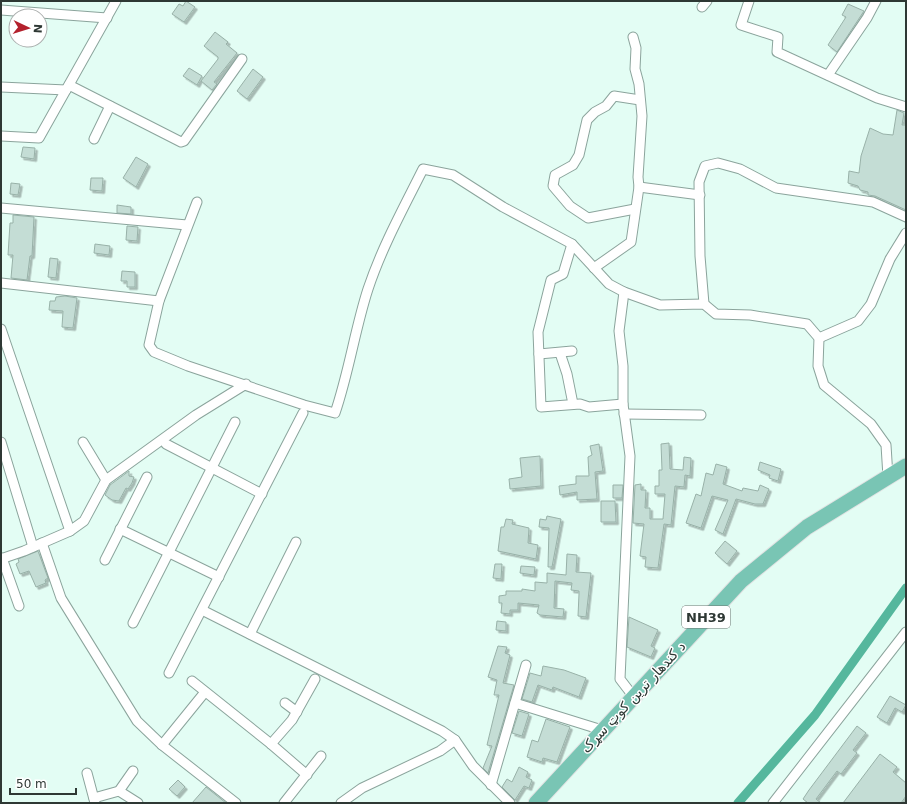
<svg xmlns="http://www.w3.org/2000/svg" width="907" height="804" font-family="'DejaVu Sans',Cairo,sans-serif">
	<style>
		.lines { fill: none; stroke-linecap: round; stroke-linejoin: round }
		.canal { stroke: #55b79d; stroke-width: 9 }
		.building { fill: #c4ddd5; stroke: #98b1a8; filter: url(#shadow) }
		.street-casing { stroke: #8ba49c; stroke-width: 11 }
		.primary-casing { stroke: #e2e3e3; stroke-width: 17 }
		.street { stroke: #fff; stroke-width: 9 }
		.primary { stroke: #79c5b4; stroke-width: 15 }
		.labels { text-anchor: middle; stroke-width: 3; stroke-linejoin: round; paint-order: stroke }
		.shield { fill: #fff; stroke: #6d7471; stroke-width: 1 }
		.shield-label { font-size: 13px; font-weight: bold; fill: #2e3834 }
		.street-label { font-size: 14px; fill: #2e3834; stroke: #fff }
	</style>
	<defs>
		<filter id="shadow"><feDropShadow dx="2.5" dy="2.5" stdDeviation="0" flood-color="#0004"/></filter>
	</defs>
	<rect width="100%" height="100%" fill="#e3fdf4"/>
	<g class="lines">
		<path class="canal" d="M738,803L815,715L906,588"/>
	</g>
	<g class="building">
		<path d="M186,1L195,7L184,22L172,14L179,4L183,6Z"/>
		<path d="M848,4L864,11L837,52L828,45L846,17L842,15Z"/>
		<path d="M215,32L228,42L226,44L237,53L214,82L217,84L212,90L201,81L218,59V57L204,46Z"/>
		<path d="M189,68L202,76L197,85L183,76Z"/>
		<path d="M253,69L263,77L247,99L237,91Z"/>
		<path d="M897,110L904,113L902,125H906V210L875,196L868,195V192L860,190L858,186L848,183L849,171L859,173L861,156L870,128L883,134L893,135Z"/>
		<path d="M23,147L35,148L34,159L21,157Z"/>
		<path d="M136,157L148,164L136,187L123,178Z"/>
		<path d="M91,178H103L102,191L90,190Z"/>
		<path d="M11,183L20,184L18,195L10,194Z"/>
		<path d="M117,205L131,207V214L117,213Z"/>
		<path d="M13,215L34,217L32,256H30L27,280L11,278L13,255H8L10,223H13Z"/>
		<path d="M127,226L138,227L137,241L126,240Z"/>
		<path d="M95,244L110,246L109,255L94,253Z"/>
		<path d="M50,258L58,259L56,278L48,277Z"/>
		<path d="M122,271L135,272V287H127V281H121Z"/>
		<path d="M65,296L77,298L73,328L62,327L63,311L49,310L50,301H55L56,297Z"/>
		<path d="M669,443L670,469L683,470L684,457L691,458L690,476L685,475L684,487L675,486L671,525L664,524L658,568L645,567L646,557L640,556L644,524L633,523L635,485L641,484V490H646L645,508H650V519H663L665,494H655V486H659V470H662L661,444Z"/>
		<path d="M599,444L603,471L595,472L597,499L577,500V492L560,495L559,486L576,484V476H589L588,457L592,455L590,446Z"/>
		<path d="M540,456L541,486L510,489L509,479L522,477L520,458Z"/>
		<path d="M760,462L781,469L778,481L769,478L770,475L758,470Z"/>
		<path d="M716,464L727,467L723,484L742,491L743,488L758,491L760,485L769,489L763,504H755L736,499L723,534L715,530L728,500L712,496L701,528L686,523L696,494L701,496L706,473L713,475Z"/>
		<path d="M129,471V476L134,477L132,483L128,489L126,488L119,501L112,500L105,495L110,485Z"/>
		<path d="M613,485H623L622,498H613Z"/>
		<path d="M601,501H615L616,522H601Z"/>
		<path d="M547,516L561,519L552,567H548L549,528L539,527L540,519L546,520Z"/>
		<path d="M506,519L513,520L512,524L529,528L528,543L538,545L536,559L498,551L501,527H504Z"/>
		<path d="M725,541L737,551L727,564L715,553Z"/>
		<path d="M38,551L48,578L45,580L46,583L36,587L29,571L20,574L16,564L19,562L18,559Z"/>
		<path d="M567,554L577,555L576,572L591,573L586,617L578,616L579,594V591L571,590L572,583L555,581L554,608L564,609L563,617L540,615L537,613L539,605L518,603V610H510V614L501,613L502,603H499V596L506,595V591H522V589L535,591V582L547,583V573L566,575Z"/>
		<path d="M495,564H502L501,579L493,578Z"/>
		<path d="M521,566L535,567L534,575L520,573Z"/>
		<path d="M629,617L658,630L651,646L655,648L651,657L627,647Z"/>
		<path d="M497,621L506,622V631L496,630Z"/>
		<path d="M498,646L507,647L505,653L510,655L503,683L514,685L488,773L483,768L492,746L487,745L499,695H494L497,680L488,677Z"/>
		<path d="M543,666L564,670L586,678L579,697L553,687L552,690L538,685L532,702L522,699L530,673L541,676Z"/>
		<path d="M890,696L906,705L902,712L895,708L887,723L877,717Z"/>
		<path d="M519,711L529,714L522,736L512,733Z"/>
		<path d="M546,719L570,727L557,762L543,758L542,762L527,757L532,740L538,742Z"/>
		<path d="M857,726L866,733L853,750L857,753L841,774L837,771L816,799L821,803H808L803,799L809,790Z"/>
		<path d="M880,754L897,767L893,772L906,783V796L901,803H843Z"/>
		<path d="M519,767L528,772L526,777L532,780L529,788L524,786L515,800L502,787L507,779L512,782Z"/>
		<path d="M178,780L185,787L177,796L169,789Z"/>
		<path d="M206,787L226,803H192Z"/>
	</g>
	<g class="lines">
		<g class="street-casing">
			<g id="street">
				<path d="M749,1L741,25L778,37L777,52L877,98L906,107"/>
				<path d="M702,7L707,1"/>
				<path d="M1,10L107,18"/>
				<path d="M828,75L867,18L876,1"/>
				<path d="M69,85L181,142L184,141L242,59"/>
				<path d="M1,87L66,90"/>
				<path d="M1,136L39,138L116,1"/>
				<path d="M94,139L110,106"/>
				<path d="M639,187L700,195"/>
				<path d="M197,202L159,301L149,345L154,352L188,366L304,405L335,413C349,372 355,329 368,289C382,247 403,209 423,169L453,175L503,207L572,244L609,284L624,292L660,305L704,304L716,314L750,315L807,324L819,338L818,366L824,385L871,424L886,445L888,477"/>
				<path d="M1,208L187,225"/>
				<path d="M635,209L588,218L570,206L553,186L555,175L573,165L579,155L587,120L595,112L606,106L614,96L640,100"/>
				<path d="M572,244L563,274L551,280L538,332L541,407L580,404L589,407L623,404"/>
				<path d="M594,268L631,242L639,187L638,177L642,116L639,84L635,69L636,48L633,37"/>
				<path d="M1,283L159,301"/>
				<path d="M624,292L619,331L623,366V404L630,456L620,679L633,696"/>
				<path d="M704,304L700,256L699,182L705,166L718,163L740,169L776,188L873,202L906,217"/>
				<path d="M1,329L70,531"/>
				<path d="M819,338L858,321L871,304L890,259L906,233"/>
				<path d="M560,353L567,374L573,404"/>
				<path d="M539,354L572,351"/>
				<path d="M624,414L701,415"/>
				<path d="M1,442L33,547"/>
				<path d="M83,442L106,480"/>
				<path d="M166,444L262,494"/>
				<path d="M120,529L219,577"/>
				<path d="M42,543L61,598L137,721L162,745L236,803"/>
				<path d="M2,558L19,606"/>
				<path d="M1,559L24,551L70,531L84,521L106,480L196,415L246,384"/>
				<path d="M105,560L147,477"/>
				<path d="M202,610L442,731L455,740L473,766L510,803"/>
				<path d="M133,623L235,422"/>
				<path d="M250,634L296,542"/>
				<path d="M169,673L303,413"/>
				<path d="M192,681L271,744L307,775"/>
				<path d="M285,703L297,712"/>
				<path d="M515,703L602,730"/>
				<path d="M271,744L292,720L315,679"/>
				<path d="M162,745L205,692"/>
				<path d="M87,773L95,803"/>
				<path d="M491,785L526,665"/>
				<path d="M119,791L138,803"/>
				<path d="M94,798L119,791L133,771"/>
				<path d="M284,803L321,756"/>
				<path d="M341,803L362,788L440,751L455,740"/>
				<path d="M773,803L906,632"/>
			</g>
		</g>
		<g class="primary-casing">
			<path id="primary" d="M536,803L741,581L807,527L906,466"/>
		</g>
		<use href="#street" class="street"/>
		<use href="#primary" class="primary"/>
	</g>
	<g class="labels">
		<rect class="shield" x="682" y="606" width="48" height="22" rx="3"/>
		<g class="shield-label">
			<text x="706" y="622">NH39</text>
		</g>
		<g class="street-label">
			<text transform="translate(633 697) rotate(-47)" y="5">د کندهار ترين کوټ سړک</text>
		</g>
	</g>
	<rect width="907" height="804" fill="none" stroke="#2e3834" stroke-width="4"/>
	<g transform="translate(28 28) rotate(94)"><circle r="19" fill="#ffffff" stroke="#abafae"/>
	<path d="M0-3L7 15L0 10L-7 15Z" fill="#b3212d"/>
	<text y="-6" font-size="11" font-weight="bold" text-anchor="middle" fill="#2e3834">N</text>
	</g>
	<path d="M10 788v6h66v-6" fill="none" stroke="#2e3834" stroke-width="2"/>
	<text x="16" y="788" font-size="12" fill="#2e3834" stroke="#ffffff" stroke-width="3" paint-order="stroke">50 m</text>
</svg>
